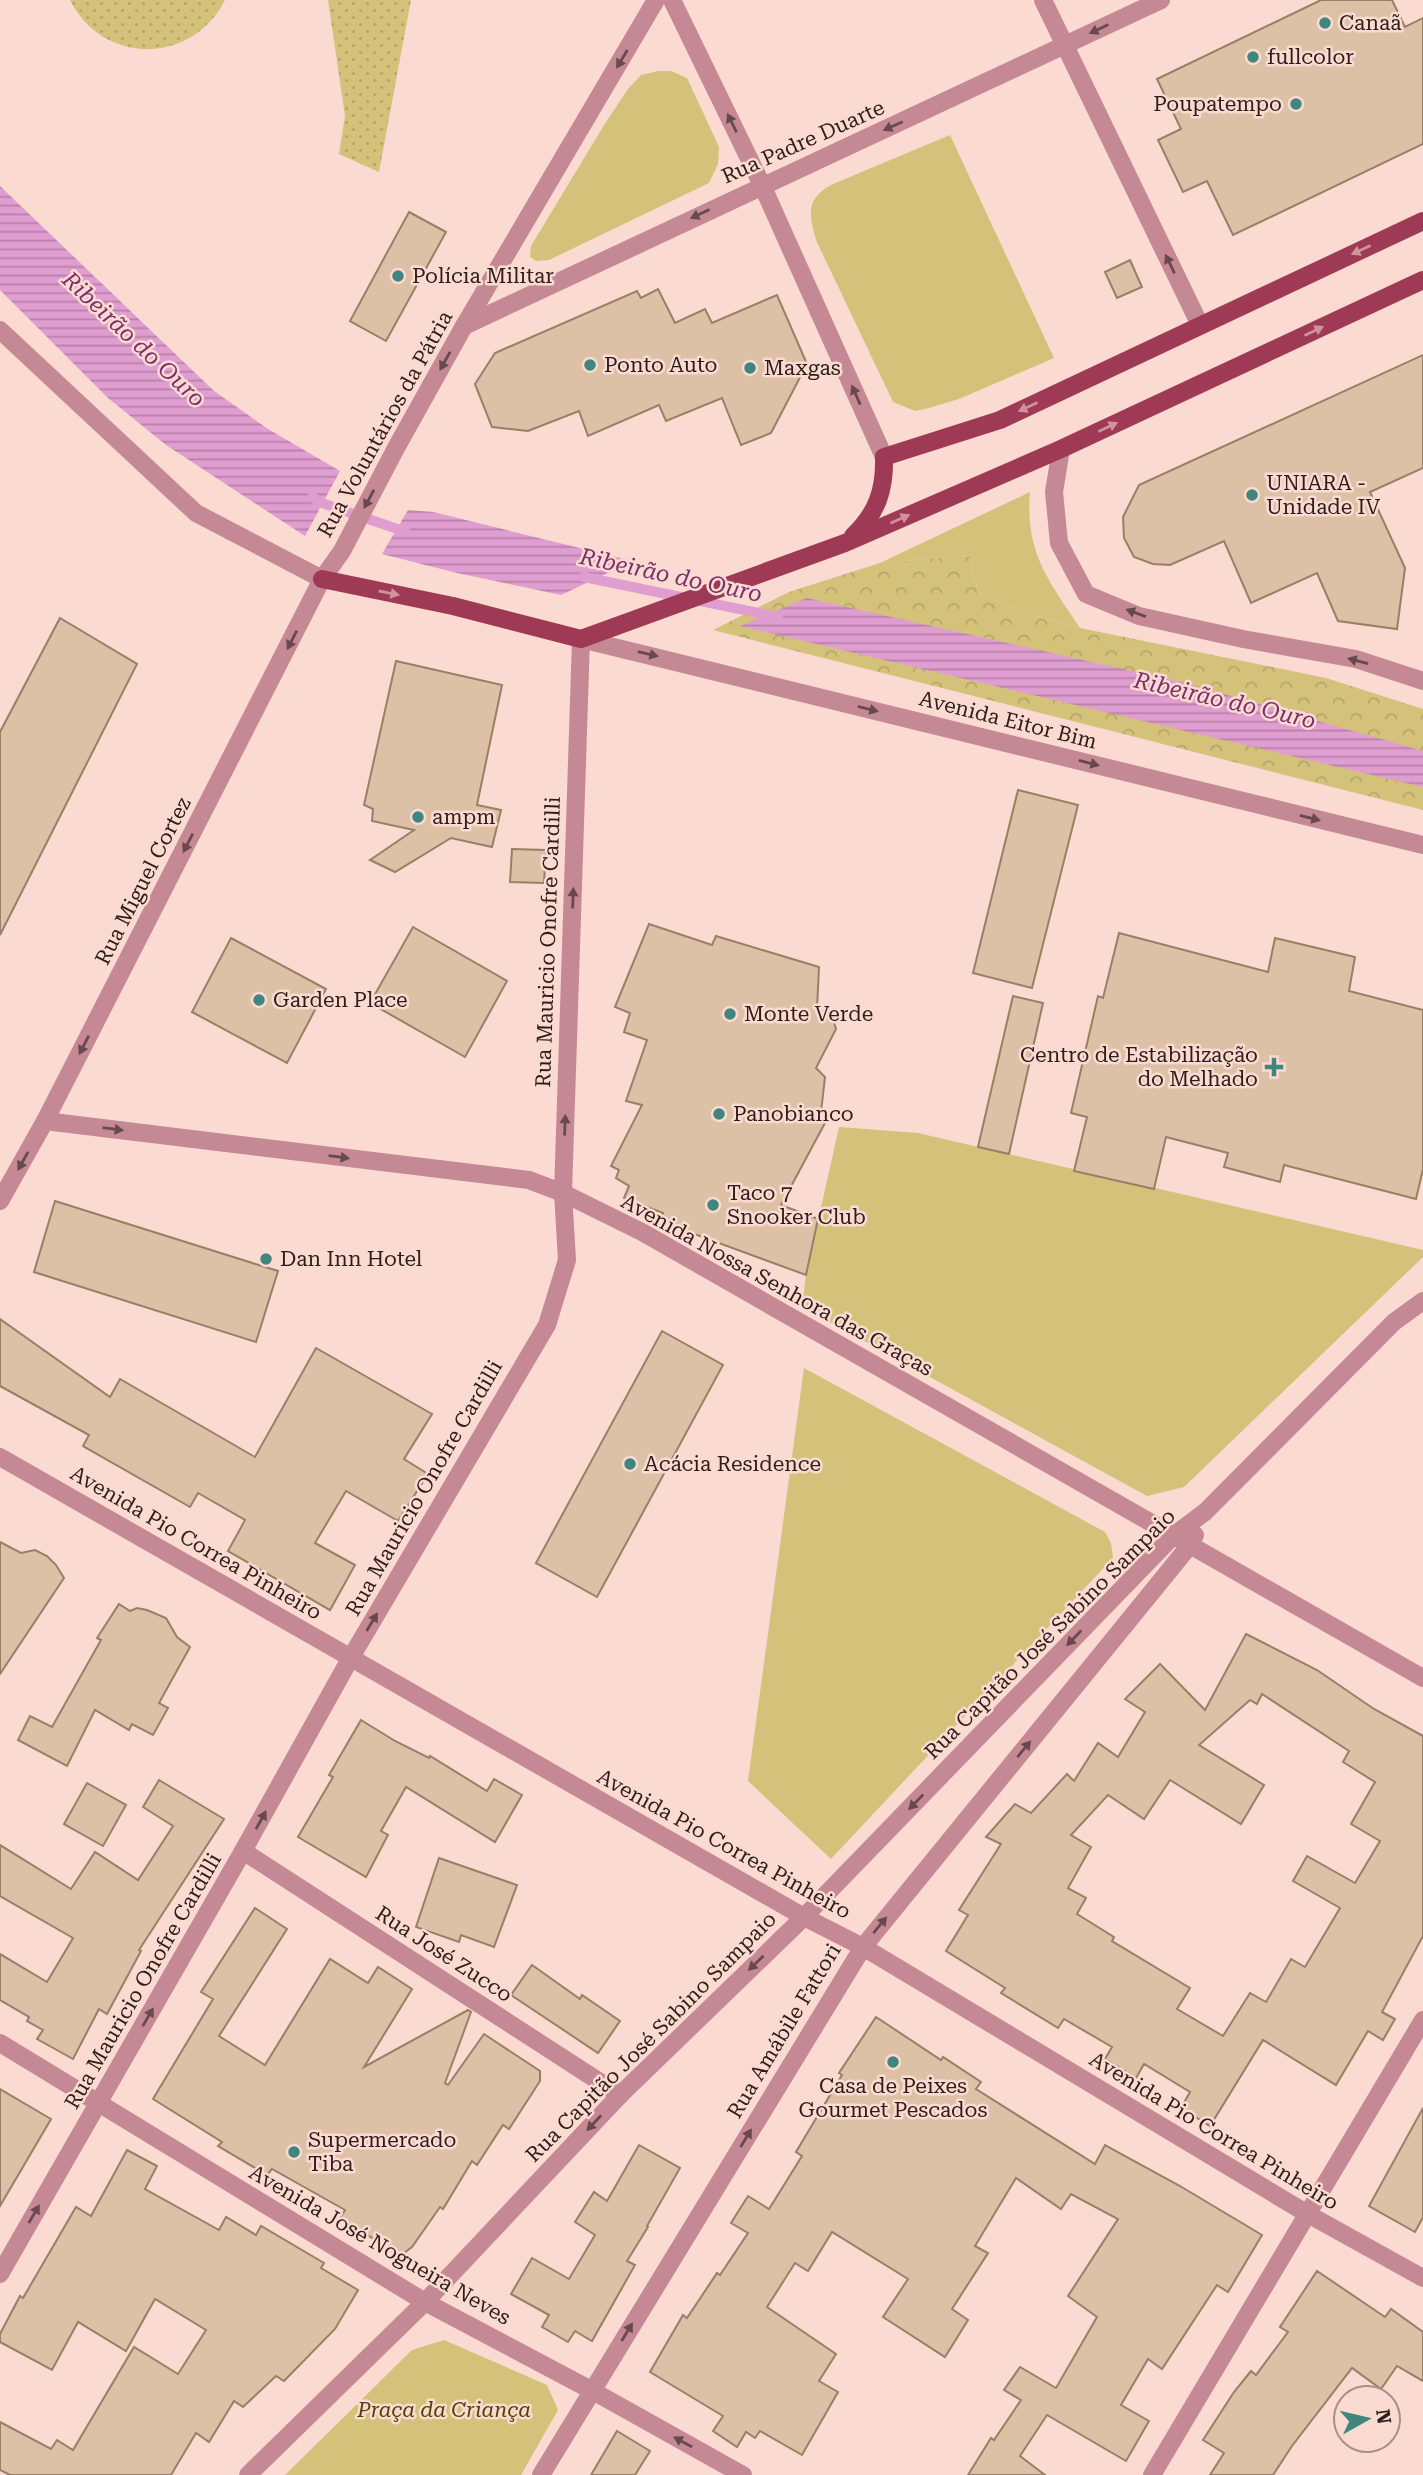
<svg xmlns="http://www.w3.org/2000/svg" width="1423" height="2475" font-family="'Roboto Serif',serif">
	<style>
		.green { fill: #d4c27b }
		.forest { fill: url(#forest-crowns) }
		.garden { fill: url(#garden-dots) }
		.water { fill: url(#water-rules) }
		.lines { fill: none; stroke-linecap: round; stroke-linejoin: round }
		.stream { stroke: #e09ed0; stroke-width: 10 }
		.building { fill: #ddc1a6; stroke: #997f65; stroke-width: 2; fill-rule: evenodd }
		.street { stroke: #c48995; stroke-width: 18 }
		.primary { stroke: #9e3956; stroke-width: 18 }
		.oneway { fill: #69494b }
		.oneway2 { fill: #d1929a }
		.poi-dot { fill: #40867f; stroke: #fbdad1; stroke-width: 2.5 }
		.labels { text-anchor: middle; stroke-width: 5; stroke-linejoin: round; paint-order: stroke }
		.poi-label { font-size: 21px; fill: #2d1e1a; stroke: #fbdad1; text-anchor: start }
		.street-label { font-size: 21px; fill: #2d1e1a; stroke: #fbdad1 }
		.park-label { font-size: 21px; font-style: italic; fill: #514402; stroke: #fbdad1 }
		.water-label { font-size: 23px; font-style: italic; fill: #7b2f6d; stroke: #fbdad1 }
	</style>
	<defs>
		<pattern id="forest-crowns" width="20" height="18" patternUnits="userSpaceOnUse" patternTransform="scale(1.75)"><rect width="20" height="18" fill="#d4c27b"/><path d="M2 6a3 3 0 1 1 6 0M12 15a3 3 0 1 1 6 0" fill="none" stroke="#b6a66a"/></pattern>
		<pattern id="garden-dots" width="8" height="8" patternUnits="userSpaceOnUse" patternTransform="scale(1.75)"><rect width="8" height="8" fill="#d4c27b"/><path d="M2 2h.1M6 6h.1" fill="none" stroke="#b6a66a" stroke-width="1.8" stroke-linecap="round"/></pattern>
		<pattern id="water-rules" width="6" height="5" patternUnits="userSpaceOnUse" patternTransform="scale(1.75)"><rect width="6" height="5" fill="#e09ed0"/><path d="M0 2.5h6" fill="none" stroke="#b680a8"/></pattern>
	</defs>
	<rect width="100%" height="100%" fill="#fbdad1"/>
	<g class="green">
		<path d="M658,71H671L687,78L719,147L718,164L709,183L549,260L536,261L530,257L531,246L606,122L628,89L641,75Z"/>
		<path d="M950,135L1054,358L959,399L929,408L915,411L893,402L816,240C809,213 805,199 833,184Z"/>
		<path d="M1030,492C1025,552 1048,580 1080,628L1026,613L978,593L969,555L880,563Z"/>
		<path d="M839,1127L918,1133L1423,1250V1257L1184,1487L1147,1496L802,1307L806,1275Z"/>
		<path d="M804,1368L1105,1532L1111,1543L1113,1558L831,1859L748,1781Z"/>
		<path d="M444,2340L547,2385L558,2410L521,2475H285L412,2350Z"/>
	</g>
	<path class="forest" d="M969,555L978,593L1026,613L1080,628L1326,678L1423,709V810L713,630L789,592L880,563Z"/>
	<g class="garden">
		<path d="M70,0H225C192,65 103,66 70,0Z"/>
		<path d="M328,0H411L379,172L339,154L345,116Z"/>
	</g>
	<g class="water">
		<path d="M0,186L214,391L268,429L340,471L305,536L166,445L108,398L0,290Z"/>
		<path d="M408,510L433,512L633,561L561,595L457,573L382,554Z"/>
		<path d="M807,598L1185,683L1423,751V787L740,626Z"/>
	</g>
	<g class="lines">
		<g class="stream">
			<path d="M312,497L322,503L406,532"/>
			<path d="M584,577L778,617"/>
		</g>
	</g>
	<g class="building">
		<path d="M1321,0H1392L1405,27L1423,18V144L1233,235L1207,181L1183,192L1158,140L1181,129L1157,79Z"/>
		<path d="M409,212L446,232L386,341L350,321Z"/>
		<path d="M1130,260L1142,287L1117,298L1105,272Z"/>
		<path d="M658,289L675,323L705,309L712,323L777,295L807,364L771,433L741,445L722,398L666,421L659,405L588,436L579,411L528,431L492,427L475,384L495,353L637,291L641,298Z"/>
		<path d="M1423,355V468L1370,492L1405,568L1397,629L1338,621L1317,573L1251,603L1224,541L1170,565L1153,564L1134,557L1124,538L1123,517L1139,485Z"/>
		<path d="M60,618L137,664L0,935V732Z"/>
		<path d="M396,661L502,685L477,805L501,810L492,847L451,838L395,872L370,860L414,830L372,821L373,809L364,805Z"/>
		<path d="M1018,790L1078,805L1032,988L973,973Z"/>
		<path d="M512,849L546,850L544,883L510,882Z"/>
		<path d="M649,924L712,945L716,936L819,967L817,1009L832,1016L836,1029L816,1068L825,1077L820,1121L825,1123L781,1205L818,1219L806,1275L659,1221L663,1213L624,1198L629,1186L616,1178L619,1170L611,1166L642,1105L626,1101L647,1040L624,1032L630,1013L615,1007Z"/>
		<path d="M413,927L507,981L465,1057L370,1003Z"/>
		<path d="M1119,933L1268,972L1275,938L1355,957L1349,991L1423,1010V1169L1416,1199L1284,1165L1280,1182L1224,1167L1228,1153L1166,1137L1154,1189L1074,1171L1087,1117L1071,1113L1098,996L1103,998Z"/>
		<path d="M231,938L326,989L287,1063L192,1012Z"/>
		<path d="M1013,996L1043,1003L1009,1154L978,1147Z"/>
		<path d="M55,1201L278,1271L256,1342L34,1272Z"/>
		<path d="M0,1319L110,1397L120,1379L255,1457L316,1348L432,1414L404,1459L428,1474L398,1521L346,1491L315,1543L355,1565L330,1610L228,1551L245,1520L198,1493L190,1507L83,1446L89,1435L0,1386Z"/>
		<path d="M662,1331L723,1365L597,1597L536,1563Z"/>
		<path d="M0,1542L21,1553L35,1550L47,1556L56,1565L64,1578L0,1674Z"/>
		<path d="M119,1604L130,1611L137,1608L147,1610L166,1618L177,1637L190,1647L159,1703L168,1708L153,1735L132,1724L129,1730L95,1710L67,1766L18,1740L30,1716L52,1727L101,1640L97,1638Z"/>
		<path d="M1246,1634L1317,1670L1374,1709L1423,1736V1936L1382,2012L1395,2019L1383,2040L1368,2031L1336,2085L1263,2040L1210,2126L1181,2108L1190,2092L1144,2064L1136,2078L1105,2059L1112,2047L1064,2019L1058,2028L1001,1993L1005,1988L946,1951L968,1915L959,1910L1001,1844L986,1837L1015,1804L1031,1813L1067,1774L1074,1781L1098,1743L1118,1757L1145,1712L1125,1699L1160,1664L1205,1710ZM1262,1694L1349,1751L1343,1762L1375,1782L1351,1824L1380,1841L1355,1883L1307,1856L1293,1881L1340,1908L1305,1967L1291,1959L1266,2002L1250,1993L1223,2036L1177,2009L1190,1988L1112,1941L1114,1937L1077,1914L1086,1898L1068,1888L1091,1847L1071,1835L1108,1795L1144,1819L1170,1780L1241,1824L1264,1785L1199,1745L1250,1700L1257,1704Z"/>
		<path d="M361,1720L395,1741L429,1758L430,1756L487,1791L494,1779L522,1795L495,1842L406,1787L381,1831L388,1835L366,1877L298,1837L333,1777L329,1775Z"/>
		<path d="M159,1780L224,1819L139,1950L141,1951L107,2014L99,2009L73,2059L37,2039L43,2030L27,2021L29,2017L0,2000V1954L47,1982L73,1938L0,1896V1845L71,1889L95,1852L138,1880L173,1826L143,1807Z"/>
		<path d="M87,1783L126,1805L103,1846L64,1824Z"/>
		<path d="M439,1858L517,1885L494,1947L461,1935L459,1942L416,1927Z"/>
		<path d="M255,1908L287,1929L219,2036L265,2065L330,1959L368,1983L378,1967L412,1989L364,2067L468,2010L471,2012L445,2083L448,2085L484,2034L540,2071V2081L509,2129L503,2125L477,2165L472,2161L443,2209L440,2207L412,2247L404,2253H396L340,2218L345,2210L272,2169L267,2175L218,2146L222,2142L153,2099L213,1999L201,1992Z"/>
		<path d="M532,1965L580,1999L582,1995L620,2021L598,2053L511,1995Z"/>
		<path d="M876,2017L941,2060L943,2057L981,2082L976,2089L1095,2164L1105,2145L1180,2186L1262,2235L1228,2292L1217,2285L1162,2369L1148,2359L1121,2405L1149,2421L1126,2461L1047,2415L1020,2456L1045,2475H968L991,2438L994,2440L1021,2400L1004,2390L1020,2367L1056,2388L1097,2317L1068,2296L1118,2219L1071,2194L1061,2209L1016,2178L975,2246L988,2253L952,2309L968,2320L945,2357L883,2317L908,2279L832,2232L808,2271L795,2263L767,2307L836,2354L819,2381L838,2392L802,2455L760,2431L755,2438L746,2432L737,2447L713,2431L723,2416L650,2372L683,2315L687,2318L717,2273L720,2275L748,2233L731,2223L748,2196L769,2209L802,2156L796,2152L842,2075L839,2073Z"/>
		<path d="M0,2089L51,2119L0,2206Z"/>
		<path d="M1423,2108V2217L1415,2232L1369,2206Z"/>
		<path d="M639,2145L680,2168L647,2226L648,2227L627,2261L635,2265L592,2341L575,2331L568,2342L542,2327L549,2315L511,2294L532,2258L569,2279L595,2235L575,2222L594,2192L607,2201Z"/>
		<path d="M127,2150L157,2166L145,2189L219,2230L226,2217L256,2235L261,2226L324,2263L321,2268L358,2290L335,2329L284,2381L276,2376L243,2407L234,2401L209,2442L196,2433L171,2475H10L0,2470V2422L51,2449L57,2440L73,2450L134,2347L178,2374L206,2330L155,2299L126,2351L78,2322L52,2370L0,2342V2334L20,2296L23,2298L76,2207L91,2216Z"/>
		<path d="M1317,2271L1385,2317L1391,2309L1423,2332V2381L1397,2366L1381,2389L1352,2368L1292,2446L1273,2475H1210L1224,2453L1203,2440L1234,2392L1251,2371L1256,2375L1288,2332L1280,2327Z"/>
		<path d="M617,2431L650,2451L635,2475H591Z"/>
	</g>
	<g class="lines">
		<g class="street">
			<path d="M672,0L762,185L884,457"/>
			<path d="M1043,0L1200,325"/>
			<path d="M464,326C696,216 929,109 1161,0"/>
			<path d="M0,330L196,513L322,579"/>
			<path d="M1061,449L1054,492L1059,543L1086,594L1139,616L1243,639L1356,659L1423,681"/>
			<path d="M45,1121L529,1180L563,1193L642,1232L1423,1678"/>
			<path d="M0,1201L45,1121L322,579L342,551L396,448L464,326L656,0"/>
			<path d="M0,1457L804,1917L863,1947L1306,2213L1423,2278"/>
			<path d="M243,1851L620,2095"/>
			<path d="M0,2043L425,2302L591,2390L743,2475"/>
			<path d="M0,2274L243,1851L350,1659L547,1325L567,1260L563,1193L581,639L1423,845"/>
			<path d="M248,2475L425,2302L620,2095L804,1917L1173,1536L1205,1512L1394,1322L1423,1301"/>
			<path d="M541,2475L863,1947L1190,1545L1195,1535"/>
			<path d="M1152,2475L1423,2020"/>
		</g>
		<g class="primary">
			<path d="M853,536C877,513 885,490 884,457L1000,420L1423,221"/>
			<path d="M322,579L453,606L581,639L845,543L1061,449L1423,280"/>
		</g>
	</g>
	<defs><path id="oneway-solid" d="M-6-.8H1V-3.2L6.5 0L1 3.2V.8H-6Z" transform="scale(1.75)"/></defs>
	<g class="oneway">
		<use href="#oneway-solid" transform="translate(1099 29) rotate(155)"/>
		<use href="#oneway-solid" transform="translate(622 59) rotate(121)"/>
		<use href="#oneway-solid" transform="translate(732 123) rotate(-116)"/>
		<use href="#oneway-solid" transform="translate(893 126) rotate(156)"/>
		<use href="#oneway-solid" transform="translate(700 214) rotate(155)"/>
		<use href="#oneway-solid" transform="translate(1170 264) rotate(-116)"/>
		<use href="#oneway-solid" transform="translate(445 361) rotate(119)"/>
		<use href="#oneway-solid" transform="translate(856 395) rotate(-114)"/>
		<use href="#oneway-solid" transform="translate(369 499) rotate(118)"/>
		<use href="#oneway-solid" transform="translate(1136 613) rotate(-160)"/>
		<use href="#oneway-solid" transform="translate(292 640) rotate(117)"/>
		<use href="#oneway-solid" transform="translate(648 654) rotate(13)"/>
		<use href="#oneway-solid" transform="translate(1358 661) rotate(-165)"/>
		<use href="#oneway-solid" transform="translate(868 709) rotate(14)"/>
		<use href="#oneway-solid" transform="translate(1089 763) rotate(14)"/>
		<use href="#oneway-solid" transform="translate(1310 818) rotate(14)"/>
		<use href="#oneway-solid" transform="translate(188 843) rotate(117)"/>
		<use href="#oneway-solid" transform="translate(573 898) rotate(-88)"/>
		<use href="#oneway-solid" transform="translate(84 1045) rotate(117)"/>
		<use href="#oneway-solid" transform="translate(565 1125) rotate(-88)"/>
		<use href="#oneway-solid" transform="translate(113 1129) rotate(7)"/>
		<use href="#oneway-solid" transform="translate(339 1157) rotate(7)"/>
		<use href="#oneway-solid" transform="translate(23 1161) rotate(119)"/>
		<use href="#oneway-solid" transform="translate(372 1622) rotate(-59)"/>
		<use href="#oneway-solid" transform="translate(1074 1638) rotate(134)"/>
		<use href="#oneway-solid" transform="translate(1024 1749) rotate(-51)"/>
		<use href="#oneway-solid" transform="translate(916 1802) rotate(134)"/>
		<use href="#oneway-solid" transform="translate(261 1820) rotate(-61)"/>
		<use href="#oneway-solid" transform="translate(880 1925) rotate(-51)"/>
		<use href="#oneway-solid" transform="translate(756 1963) rotate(136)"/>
		<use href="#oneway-solid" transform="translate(148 2017) rotate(-60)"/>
		<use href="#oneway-solid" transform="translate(594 2123) rotate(133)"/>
		<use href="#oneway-solid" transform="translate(746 2138) rotate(-59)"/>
		<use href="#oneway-solid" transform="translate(34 2214) rotate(-60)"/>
		<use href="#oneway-solid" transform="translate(627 2332) rotate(-59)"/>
		<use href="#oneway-solid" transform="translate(683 2442) rotate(-151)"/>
	</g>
	<g class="oneway2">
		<use href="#oneway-solid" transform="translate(1361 250) rotate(155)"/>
		<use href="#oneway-solid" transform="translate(1314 331) rotate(-26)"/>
		<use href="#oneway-solid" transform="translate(1028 407) rotate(155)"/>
		<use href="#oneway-solid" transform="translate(1108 427) rotate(-25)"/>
		<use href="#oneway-solid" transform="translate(900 519) rotate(-24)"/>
		<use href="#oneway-solid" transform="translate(389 593) rotate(12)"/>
	</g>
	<g class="poi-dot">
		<circle cx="1325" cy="23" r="7"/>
		<circle cx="1253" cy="57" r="7"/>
		<circle cx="1296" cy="104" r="7"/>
		<circle cx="398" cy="276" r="7"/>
		<circle cx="590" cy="365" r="7"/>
		<circle cx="750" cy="368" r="7"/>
		<circle cx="1252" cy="495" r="7"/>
		<circle cx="418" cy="817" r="7"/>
		<circle cx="259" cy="1000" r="7"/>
		<circle cx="730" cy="1014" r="7"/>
		<path d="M1270.5 1056.5h7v7h7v7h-7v7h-7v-7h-7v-7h7z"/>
		<circle cx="719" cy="1114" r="7"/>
		<circle cx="713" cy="1205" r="7"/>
		<circle cx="266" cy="1259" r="7"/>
		<circle cx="630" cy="1464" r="7"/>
		<circle cx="893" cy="2062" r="7"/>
		<circle cx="294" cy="2152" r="7"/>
	</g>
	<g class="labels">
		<g class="poi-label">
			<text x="1339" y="30">Canaã</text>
			<text x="1267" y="64">fullcolor</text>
			<text x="1282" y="111" text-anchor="end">Poupatempo</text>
			<text x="412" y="283">Polícia Militar</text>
			<text x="604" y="372">Ponto Auto</text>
			<text x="764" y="375">Maxgas</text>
			<text x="1266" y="490">UNIARA -<tspan x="1266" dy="24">Unidade IV</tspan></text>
			<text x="432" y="824">ampm</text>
			<text x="273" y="1007">Garden Place</text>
			<text x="744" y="1021">Monte Verde</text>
			<text x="1258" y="1062" text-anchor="end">Centro de Estabilização<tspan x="1258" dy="24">do Melhado</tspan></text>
			<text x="733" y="1121">Panobianco</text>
			<text x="727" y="1200">Taco 7<tspan x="727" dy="24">Snooker Club</tspan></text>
			<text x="280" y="1266">Dan Inn Hotel</text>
			<text x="644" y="1471">Acácia Residence</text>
			<text x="893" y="2093" text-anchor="middle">Casa de Peixes<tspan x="893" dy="24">Gourmet Pescados</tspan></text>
			<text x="308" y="2147">Supermercado<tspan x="308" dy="24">Tiba</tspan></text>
		</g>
		<g class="street-label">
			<text transform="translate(803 142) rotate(-24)" y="7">Rua Padre Duarte</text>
			<text transform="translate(385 424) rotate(-61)" y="7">Rua Voluntários da Pátria</text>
			<text transform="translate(1008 720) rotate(14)" y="7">Avenida Eitor Bim</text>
			<text transform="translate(143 881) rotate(-63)" y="7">Rua Miguel Cortez</text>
			<text transform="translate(548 942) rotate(-88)" y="7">Rua Mauricio Onofre Cardilli</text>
			<text transform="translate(777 1285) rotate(29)" y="7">Avenida Nossa Senhora das Graças</text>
			<text transform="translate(424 1488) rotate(-60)" y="7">Rua Mauricio Onofre Cardilli</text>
			<text transform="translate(196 1543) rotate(30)" y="7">Avenida Pio Correa Pinheiro</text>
			<text transform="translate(1050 1634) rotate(-45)" y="7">Rua Capitão José Sabino Sampaio</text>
			<text transform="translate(724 1844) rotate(29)" y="7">Avenida Pio Correa Pinheiro</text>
			<text transform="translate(444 1954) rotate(33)" y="7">Rua José Zucco</text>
			<text transform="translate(143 1981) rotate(-60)" y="7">Rua Mauricio Onofre Cardilli</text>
			<text transform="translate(784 2031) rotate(-59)" y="7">Rua Amábile Fattori</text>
			<text transform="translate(651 2037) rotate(-45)" y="7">Rua Capitão José Sabino Sampaio</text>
			<text transform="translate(1214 2131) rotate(31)" y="7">Avenida Pio Correa Pinheiro</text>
			<text transform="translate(380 2245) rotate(30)" y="7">Avenida José Nogueira Neves</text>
		</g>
		<g class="park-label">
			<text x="444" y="2417">Praça da Criança</text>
		</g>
		<g class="water-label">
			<text transform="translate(134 339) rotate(43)" y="8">Ribeirão do Ouro</text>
			<text transform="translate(671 575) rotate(12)" y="8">Ribeirão do Ouro</text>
			<text transform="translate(1225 700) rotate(13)" y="8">Ribeirão do Ouro</text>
		</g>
	</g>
	<g transform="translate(1367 2419) rotate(82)"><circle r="33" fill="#fbdad1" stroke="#a98f88" stroke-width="2"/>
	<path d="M0-5L12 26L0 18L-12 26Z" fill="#40867f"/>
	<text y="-10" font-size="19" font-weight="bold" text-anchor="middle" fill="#2d1e1a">N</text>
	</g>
</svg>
